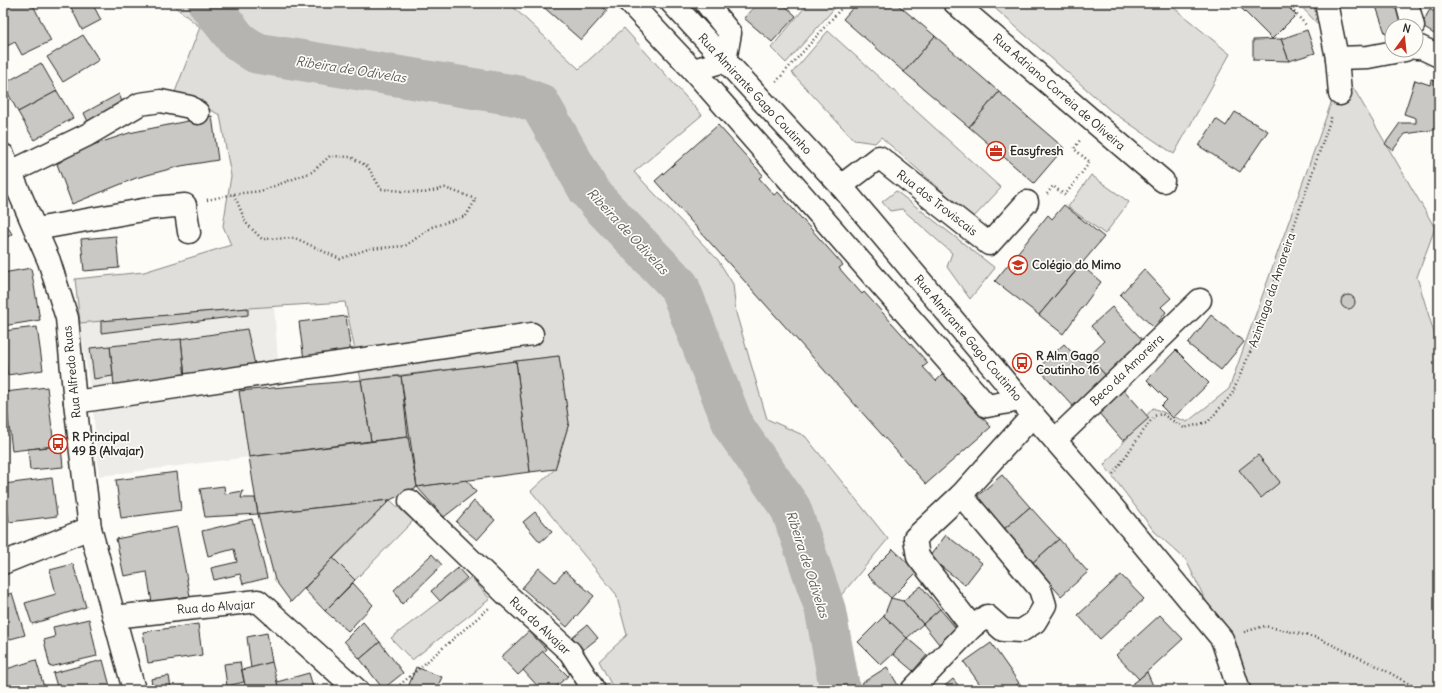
<svg xmlns="http://www.w3.org/2000/svg" width="1442" height="693" font-family="Delius,sans-serif">
	<style>
		.built { fill: #edece8 }
		.green { fill: #dfdeda; stroke: #858482 }
		.lines { fill: none; stroke-linecap: round; stroke-linejoin: round }
		.river { stroke: #b5b4b1; stroke-width: 41 }
		.building { fill: #c9c8c4; stroke: #2b2b2b }
		.minor-casing { stroke: #2b2b2b; stroke-width: 25 }
		.major-casing { stroke: #2b2b2b; stroke-width: 25 }
		.path { stroke: #2b2b2b; stroke-width: 2.5; stroke-dasharray: 1 3; stroke-linecap: butt }
		.minor { stroke: #fdfcf7; stroke-width: 22 }
		.major { stroke: #fdfcf7; stroke-width: 22 }
		.labels { text-anchor: middle; stroke-width: 3.5; stroke-linejoin: round; paint-order: stroke }
		.street-label { font-size: 12px; fill: #2b2b2b; stroke: #fdfcf7 }
		.poi-label { font-size: 12px; font-weight: bold; fill: #2b2b2b; stroke: #fdfcf7; text-anchor: start }
		.water-label { font-size: 13px; font-style: italic; fill: #5b5b5a; stroke: #fdfcf7 }
	</style>
	<rect width="100%" height="100%" fill="#fdfcf7"/>
	<filter id="ink" filterUnits="userSpaceOnUse"><feTurbulence type="fractalNoise" baseFrequency=".025" numOctaves="2"/><feDisplacementMap in="SourceGraphic" scale="8" xChannelSelector="R" yChannelSelector="G"/><feConvolveMatrix kernelMatrix="1 2 1 2 8 2 1 2 1" color-interpolation-filters="sRGB"/></filter>
	<g filter="url(#ink)">
		<path class="built" d="M274,306L280,387L361,380L559,356L569,423L555,469L417,487L390,500L291,602L275,580L258,514L249,457L99,476L93,409L80,323Z"/>
		<g class="green">
			<path d="M170,3H512L511,5L579,69L624,28L702,115L634,172L718,260L733,284L736,313L767,419L805,436L888,539L833,605L853,690H614L599,661L627,635L616,594L531,491L555,469L569,423L559,356L361,380L345,302L248,308L80,323L75,279L144,272L231,245L223,226L231,176L220,115L175,92L200,27Z"/>
			<path d="M803,3H839L786,63L771,48L806,6Z"/>
			<path d="M989,3H1168L1230,54L1174,154L1111,111Z"/>
			<path d="M1298,3H1319L1326,33Z"/>
			<path d="M828,31L1001,188L973,218L881,137L875,143L854,140L792,73Z"/>
			<path d="M1354,89L1435,228L1417,277L1439,349V690H1249L1186,560L1154,531L1104,465L1153,408L1187,422L1229,389L1335,92Z"/>
			<path d="M1091,175L1129,202L1105,234L1068,207Z"/>
			<path d="M896,191L995,268L970,299L947,267L952,253L902,209L890,211L882,202Z"/>
			<path d="M390,500L413,521L355,580L333,559Z"/>
			<path d="M471,577L490,599L412,660L391,638Z"/>
		</g>
		<g class="lines">
			<path class="river" d="M208,3L238,41L256,53L519,96L540,104L588,189L600,204L679,286L734,427L791,509L825,609L840,690"/>
		</g>
		<g class="building">
			<path d="M3,3H32L51,41L22,55L15,42L3,48Z"/>
			<path d="M69,3H92L101,20L82,30Z"/>
			<path d="M539,3H598L607,11L581,40Z"/>
			<path d="M758,3H782L796,16L772,42L744,18Z"/>
			<path d="M857,3H896L935,36L904,72L843,19Z"/>
			<path d="M1242,3H1284L1296,15L1272,39L1239,6Z"/>
			<path d="M1375,3H1398L1404,26H1392V31L1385,33Z"/>
			<path d="M1430,9L1439,15V30L1436,35L1421,26Z"/>
			<path d="M1307,30L1315,53L1289,61L1281,39Z"/>
			<path d="M83,35L99,60L63,82L47,57Z"/>
			<path d="M935,36L999,92L969,127L904,72Z"/>
			<path d="M1281,39L1289,61L1253,60V40Z"/>
			<path d="M41,63L57,91L18,112L3,84Z"/>
			<path d="M1415,80L1430,85L1431,80L1439,82V129L1405,134L1393,150L1385,144L1400,123H1416V118L1404,114Z"/>
			<path d="M57,91L73,118L34,140L18,112Z"/>
			<path d="M999,92L1064,148L1034,183L969,127Z"/>
			<path d="M119,94L123,104L89,124L84,113Z"/>
			<path d="M1235,112L1268,131L1240,172L1199,146L1216,119L1226,126Z"/>
			<path d="M212,116L218,160L181,166L136,178L72,204L57,164L81,149L129,133Z"/>
			<path d="M718,125L763,175L759,178L774,195L778,192L843,265L839,268L862,294L864,292L928,363L923,367L936,381L943,374L991,427L926,484L655,181Z"/>
			<path d="M1064,205L1104,237L1039,315L995,281L1048,215L1052,219Z"/>
			<path d="M3,219L12,234L3,240Z"/>
			<path d="M116,236L119,268L84,271L81,239Z"/>
			<path d="M1081,265L1101,282L1063,334L1039,315Z"/>
			<path d="M31,268L40,320L3,326V273Z"/>
			<path d="M1144,269L1171,298L1161,307L1166,312L1154,328L1120,295Z"/>
			<circle cx="1348" cy="302" r="7"/>
			<path d="M1112,307L1147,345L1109,379L1088,356L1104,341L1091,326Z"/>
			<path d="M248,308V315L101,333V321Z"/>
			<path d="M1211,315L1244,342L1221,370L1188,344Z"/>
			<path d="M346,316L351,354L304,360L299,322Z"/>
			<path d="M37,327L43,370L7,375L3,331Z"/>
			<path d="M247,329L255,365L185,378L181,339Z"/>
			<path d="M181,339L185,378L114,385L110,346Z"/>
			<path d="M1064,344L1081,362L1088,356L1109,379L1076,409L1038,368Z"/>
			<path d="M110,346L113,376L94,379L90,348Z"/>
			<path d="M1176,350L1209,383L1173,418L1161,406L1167,400L1147,380Z"/>
			<path d="M559,356L569,423L555,469L530,472L516,361Z"/>
			<path d="M516,361L530,472L417,487L401,376Z"/>
			<path d="M401,376L408,437L371,441L361,380Z"/>
			<path d="M361,380L371,441L249,457L239,391Z"/>
			<path d="M47,387L54,446L12,451L5,392Z"/>
			<path d="M1123,389L1149,418L1123,441L1098,412Z"/>
			<path d="M408,437L417,487L390,500L258,514L249,457Z"/>
			<path d="M61,446L63,467L30,470L28,449Z"/>
			<path d="M1258,455L1280,482L1261,498L1239,470Z"/>
			<path d="M177,472L181,510L121,518L116,480Z"/>
			<path d="M1002,475L1030,507L1003,530L975,498Z"/>
			<path d="M52,478L57,516L9,522L4,484Z"/>
			<path d="M467,480L476,492L444,517L417,487Z"/>
			<path d="M224,486L225,494L243,491L241,498H255L258,514L205,517L200,489Z"/>
			<path d="M390,500L333,558L291,602L275,580L258,514Z"/>
			<path d="M474,501L495,520L477,540L456,522Z"/>
			<path d="M1030,507L1059,539L1032,563L1003,530Z"/>
			<path d="M535,512L552,532L540,542L523,522Z"/>
			<path d="M252,519L267,578L243,584L240,574L214,580L211,568L237,562L234,549L208,556L202,531Z"/>
			<path d="M177,527L190,596L152,603L147,572L124,576L116,539Z"/>
			<path d="M946,535L982,563L965,585L929,557Z"/>
			<path d="M1059,539L1088,572L1061,596L1032,563Z"/>
			<path d="M893,549L917,572L891,598L867,575Z"/>
			<path d="M432,554L442,565L402,604L394,590Z"/>
			<path d="M333,558L355,580L325,611L304,589Z"/>
			<path d="M73,564L86,607L32,624L25,603L56,594L50,570Z"/>
			<path d="M458,568L467,578L440,601L431,591Z"/>
			<path d="M539,568L555,582L565,571L594,596L567,627L522,588Z"/>
			<path d="M1121,575L1144,599L1100,639L1078,615Z"/>
			<path d="M353,583L373,605L348,631L325,611Z"/>
			<path d="M921,586L940,609L923,624L903,601Z"/>
			<path d="M12,593L25,635L3,641V596Z"/>
			<path d="M891,598L903,601L923,624L907,638L884,616Z"/>
			<path d="M940,609L961,634L943,649L923,624Z"/>
			<path d="M1160,615L1183,639L1139,679L1116,655Z"/>
			<path d="M884,616L907,638L893,654L881,665L858,642Z"/>
			<path d="M89,619L97,656L50,667L44,640L55,637L53,627Z"/>
			<path d="M363,622L380,642L360,659L344,641Z"/>
			<path d="M198,624L202,655L148,663L143,632Z"/>
			<path d="M587,625L598,638L583,650L572,637Z"/>
			<path d="M529,631L546,649L518,675L501,657Z"/>
			<path d="M267,633L272,662L251,668L247,637Z"/>
			<path d="M907,638L927,655L913,671L893,654Z"/>
			<path d="M380,642L403,673L383,689L360,659Z"/>
			<path d="M991,643L1019,683L1010,690H984L964,662Z"/>
			<path d="M543,651L568,676L552,690H541L523,670Z"/>
			<path d="M36,660L44,687L34,690H3V670Z"/>
			<path d="M103,660L111,690H58L53,673Z"/>
			<path d="M240,662L244,682L227,686L224,664Z"/>
			<path d="M272,662L279,690H246L242,670Z"/>
			<path d="M416,667L442,677L436,690H407Z"/>
			<path d="M887,667L901,690H867L862,683Z"/>
			<path d="M1147,672L1155,690H1125L1139,679Z"/>
			<path d="M309,673L314,690H279L277,682Z"/>
			<path d="M169,676L171,688L183,686V690H153L151,679Z"/>
			<path d="M953,679L962,690H940Z"/>
		</g>
		<g class="lines">
			<g class="minor-casing">
				<g id="minor">
					<path d="M630,3L693,70L725,61L730,33L706,3"/>
					<path d="M955,3L1163,181"/>
					<path d="M1326,3L1337,58L1340,94"/>
					<path d="M1407,3L1413,26"/>
					<path d="M1416,48L1420,47L1439,56"/>
					<path d="M1337,58L1368,57L1405,50"/>
					<path d="M693,70L987,406L1020,400"/>
					<path d="M3,155L49,261L67,318L75,402L90,528L134,690"/>
					<path d="M11,172L87,135L140,104L161,101L190,107L198,113"/>
					<path d="M841,186L879,157L989,244L1027,202"/>
					<path d="M36,229L154,208L185,205L189,232"/>
					<path d="M75,402L532,334"/>
					<path d="M1055,440L1200,300"/>
					<path d="M961,495L1040,589L1045,605L1035,622L1021,631L1003,630L987,616L972,627"/>
					<path d="M410,501L506,594L570,652L594,690"/>
					<path d="M3,563L90,528"/>
					<path d="M114,617L258,601L357,690"/>
					<path d="M912,690L972,627L918,557L915,538L961,495L1033,415"/>
				</g>
			</g>
			<g class="major-casing">
				<path id="major" d="M672,3L841,186L1033,415L1100,492L1222,639L1239,690"/>
			</g>
			<g class="path">
				<path d="M1286,3L1306,25"/>
				<path d="M776,82L846,3"/>
				<path d="M1047,194L1053,186L1065,195L1090,162L1074,149L1080,140"/>
				<path d="M207,200L234,194L261,191L312,172L330,156L351,157L368,167L381,189L424,193L445,188L476,199L466,216L432,227L405,246L368,249L340,259L295,238L262,239L246,223L234,194"/>
				<path d="M1113,474L1154,416L1162,414L1184,428L1208,422L1232,394L1254,343L1332,115"/>
				<path d="M1244,632L1265,626L1318,638L1381,668L1420,690"/>
				<path d="M394,690L489,608"/>
			</g>
			<use href="#minor" class="minor"/>
			<use href="#major" class="major"/>
		</g>
	</g>
	<defs>
		<g id="office-ring" transform="scale(1)"><circle r="9.5" fill="#fdfcf7" stroke="#c8321e" stroke-width="1.5"/><path d="M-6-3h4V-5.5h4V-3h4V5H-6ZM-1-4.5V-3h2v-1.5ZM-6 0V1H6V0Z" fill="#c8321e"/></g>
		<g id="school-ring" transform="scale(1)"><circle r="9.5" fill="#fdfcf7" stroke="#c8321e" stroke-width="1.5"/><path d="M0-5L7-2L0 1L-7-2ZM-4 1L0 2.5L4 1V4Q0 6-4 4Z" fill="#c8321e"/></g>
		<g id="bus-ring" transform="scale(1)"><circle r="9.5" fill="#fdfcf7" stroke="#c8321e" stroke-width="1.5"/><path d="M-5-6H5V4H4V6H2V4H-2V6H-4V4H-5ZM-3.5-4V0h7V-4ZM-3.5 1.2v1.5H-2V1.2ZM2 1.2v1.5H3.5V1.2Z" fill="#c8321e"/></g>
	</defs>
	<g fill-rule="evenodd">
		<use href="#office-ring" x="996" y="151"/>
		<use href="#school-ring" x="1018" y="265"/>
		<use href="#bus-ring" x="1022" y="363"/>
		<use href="#bus-ring" x="58" y="444"/>
	</g>
	<g class="labels">
		<g class="street-label">
			<text transform="translate(1059 92) rotate(41)" y="4">Rua Adriano Correia de Oliveira</text>
			<text transform="translate(755 94) rotate(47)" y="4">Rua Almirante Gago Coutinho</text>
			<text transform="translate(937 203) rotate(38)" y="4">Rua dos Troviscais</text>
			<text transform="translate(1272 290) rotate(-71)" y="4">Azinhaga da Amoreira</text>
			<text transform="translate(968 338) rotate(50)" y="4">Rua Almirante Gago Coutinho</text>
			<text transform="translate(1127 370) rotate(-44)" y="4">Beco da Amoreira</text>
			<text transform="translate(72 372) rotate(-96)" y="4">Rua Alfredo Ruas</text>
			<text transform="translate(216 607) rotate(-4)" y="4">Rua do Alvajar</text>
			<text transform="translate(540 626) rotate(43)" y="4">Rua do Alvajar</text>
		</g>
		<g class="poi-label">
			<text x="1010" y="155">Easyfresh</text>
			<text x="1032" y="269">Colégio do Mimo</text>
			<text x="1036" y="360">R Alm Gago<tspan x="1036" dy="14">Coutinho 16</tspan></text>
			<text x="72" y="441">R Principal<tspan x="72" dy="14">49 B (Alvajar)</tspan></text>
		</g>
		<g class="water-label">
			<text transform="translate(351 69) rotate(9)" y="5">Ribeira de Odivelas</text>
			<text transform="translate(628 231) rotate(47)" y="5">Ribeira de Odivelas</text>
			<text transform="translate(808 564) rotate(72)" y="5">Ribeira de Odivelas</text>
		</g>
	</g>
	<rect width="1442" height="693" fill="none" stroke="#fdfcf7" stroke-width="16"/>
	<rect x="8" y="8" width="1426" height="677" fill="none" stroke="#2b2b2b" stroke-width="1.5" filter="url(#ink)"/>
	<g transform="translate(1404 38) rotate(15)"><circle r="19" fill="#fdfcf7" stroke="#a9a8a5"/>
	<path d="M0-3L7 15L0 10L-7 15Z" fill="#c8321e"/>
	<text y="-6" font-size="11" font-weight="bold" text-anchor="middle" fill="#2b2b2b">N</text>
	</g>
</svg>
